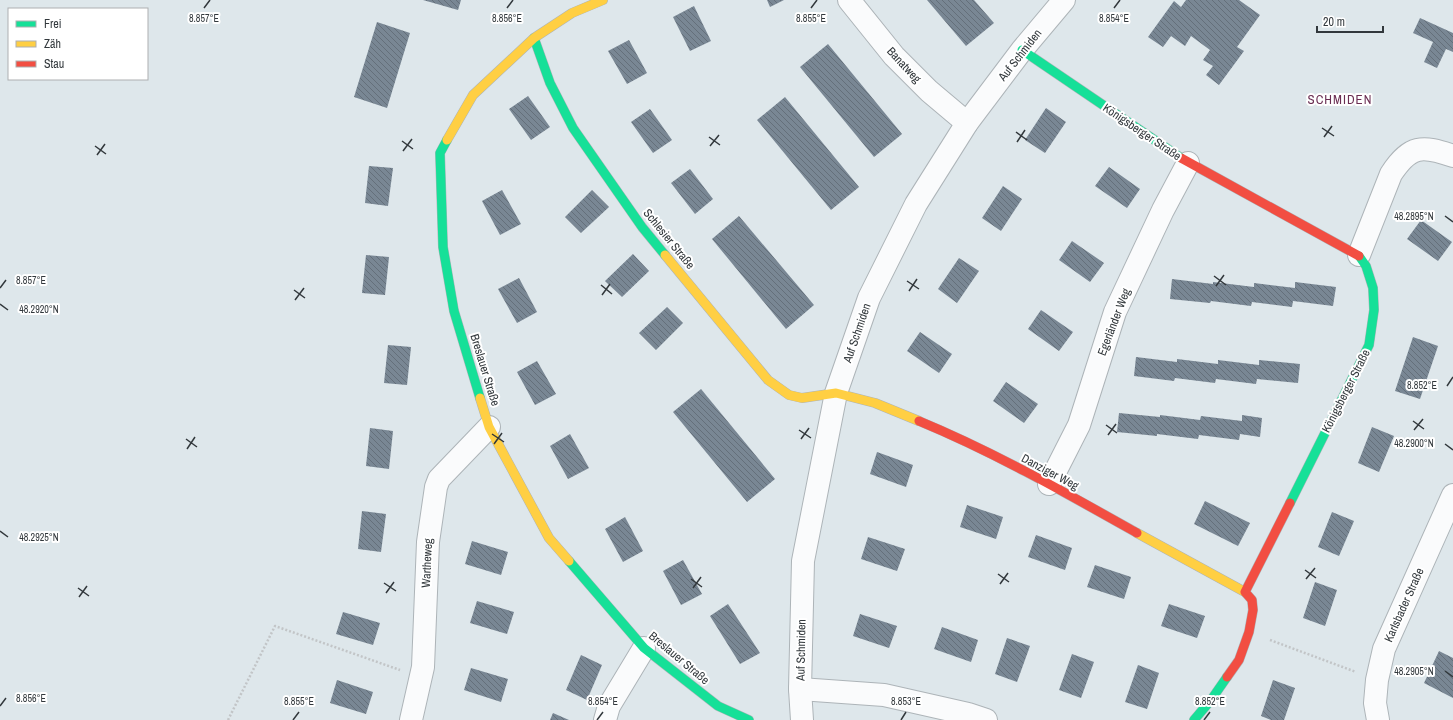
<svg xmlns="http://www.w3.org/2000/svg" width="1453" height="720" font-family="'Archivo Narrow',sans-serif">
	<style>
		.building { fill: url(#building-back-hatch) }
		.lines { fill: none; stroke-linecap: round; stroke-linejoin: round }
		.street-casing { stroke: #adb4b8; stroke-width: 24 }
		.fast-casing { stroke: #adb4b8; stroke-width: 10 }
		.slow-casing { stroke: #adb4b8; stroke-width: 10 }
		.jam-casing { stroke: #adb4b8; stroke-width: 10 }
		.path { stroke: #c2c5c7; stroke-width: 2.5; stroke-dasharray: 2 2; stroke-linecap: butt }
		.street { stroke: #fafbfc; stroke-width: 22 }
		.fast { stroke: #16e098; stroke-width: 9 }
		.slow { stroke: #ffcf43; stroke-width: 9 }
		.jam { stroke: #f24e42; stroke-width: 9 }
		.ticks { fill: none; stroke: #32383c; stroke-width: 1.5 }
		.labels { text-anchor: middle; stroke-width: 4; stroke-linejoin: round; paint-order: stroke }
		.street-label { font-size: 12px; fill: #32383c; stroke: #fff }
		.neighbourhood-label { font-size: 13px; letter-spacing: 1px; fill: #6a2d52; stroke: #fff }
		.ticks-label { font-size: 10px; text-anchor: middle; fill: #32383c; stroke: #fff; stroke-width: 4; stroke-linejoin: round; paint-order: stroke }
	</style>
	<defs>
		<pattern id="building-back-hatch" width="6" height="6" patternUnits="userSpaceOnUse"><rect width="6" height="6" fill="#798794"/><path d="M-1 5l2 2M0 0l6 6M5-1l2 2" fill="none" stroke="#646f7a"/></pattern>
	</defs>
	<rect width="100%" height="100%" fill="#dee7eb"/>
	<g class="building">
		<path d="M423,0H461L458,10Z"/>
		<path d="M767,0H784L770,7Z"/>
		<path d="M927,0H974L994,23L966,46Z"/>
		<path d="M1186,0H1239L1260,15L1237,47L1244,51L1219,85L1206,75L1213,66L1203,60L1210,50L1191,36L1185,46L1171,36L1163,47L1148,37L1174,1L1181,7Z"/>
		<path d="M694,6L711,41L690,51L673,17Z"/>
		<path d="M1420,18L1453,33V52L1446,49L1437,68L1424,62L1433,42L1413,33Z"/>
		<path d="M377,22L410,33L387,108L354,97Z"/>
		<path d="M629,40L647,73L627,84L608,51Z"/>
		<path d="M828,44L902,134L874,157L800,67Z"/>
		<path d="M528,96L550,127L531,140L509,109Z"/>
		<path d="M785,97L859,187L831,210L757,120Z"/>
		<path d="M1046,108L1066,122L1045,153L1025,140Z"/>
		<path d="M650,109L672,140L653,153L631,122Z"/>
		<path d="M369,166L393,168L388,206L365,203Z"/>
		<path d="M1109,167L1140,189L1127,208L1095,186Z"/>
		<path d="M690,169L713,199L695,214L671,183Z"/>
		<path d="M1003,186L1022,199L1001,231L982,218Z"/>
		<path d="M502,190L521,224L500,235L482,201Z"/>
		<path d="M592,190L609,207L581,233L565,217Z"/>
		<path d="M739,216L814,305L786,329L712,239Z"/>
		<path d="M1421,220L1452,242L1438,261L1407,239Z"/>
		<path d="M1072,241L1104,263L1090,282L1059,260Z"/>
		<path d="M633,254L649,271L622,297L605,281Z"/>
		<path d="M366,255L389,257L385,295L362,293Z"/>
		<path d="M959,258L979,271L957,303L938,289Z"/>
		<path d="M519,278L537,312L517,323L498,289Z"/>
		<path d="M1172,279L1213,284V282L1254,287V283L1295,288V282L1336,287L1333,306L1293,301L1292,307L1252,302L1251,306L1211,301L1210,303L1170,299Z"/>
		<path d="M667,307L683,323L656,350L639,333Z"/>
		<path d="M1041,310L1073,332L1059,351L1028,329Z"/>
		<path d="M920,332L952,354L939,373L907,351Z"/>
		<path d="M1413,337L1438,346L1420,399L1395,391Z"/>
		<path d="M388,345L411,347L407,385L384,383Z"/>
		<path d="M1136,357L1177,362V359L1218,364V360L1259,365V360L1300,364L1298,383L1257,379L1256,384L1216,379L1215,383L1175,378L1174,381L1134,376Z"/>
		<path d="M537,361L556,394L535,405L517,372Z"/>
		<path d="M1006,382L1038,404L1024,423L993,401Z"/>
		<path d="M701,389L775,479L747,502L673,412Z"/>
		<path d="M1119,413L1160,417V415L1200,420L1201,416L1242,421V415L1262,418L1260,437L1240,434L1239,440L1199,435L1198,439L1157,434V436L1117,432Z"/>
		<path d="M1372,427L1394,436L1379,472L1358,463Z"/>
		<path d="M370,428L393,431L389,469L366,466Z"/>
		<path d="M570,434L589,468L568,479L550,446Z"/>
		<path d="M877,452L913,465L906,487L870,474Z"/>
		<path d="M1205,501L1250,523L1238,546L1194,524Z"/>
		<path d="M967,505L1003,517L996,539L960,527Z"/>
		<path d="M362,511L386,514L381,552L358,549Z"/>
		<path d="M1332,512L1354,521L1339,556L1318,547Z"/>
		<path d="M625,517L643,551L623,562L605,529Z"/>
		<path d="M1036,535L1072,548L1065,570L1028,557Z"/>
		<path d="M868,537L905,549L897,571L861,559Z"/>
		<path d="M472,541L508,552L501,575L465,564Z"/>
		<path d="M683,560L702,594L681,605L663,571Z"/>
		<path d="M1095,565L1131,577L1124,599L1087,587Z"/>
		<path d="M1315,582L1337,590L1325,626L1303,618Z"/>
		<path d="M477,601L514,612L507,634L470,623Z"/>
		<path d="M728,604L760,653L740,664L710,616Z"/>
		<path d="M1169,604L1205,616L1197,638L1161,626Z"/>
		<path d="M343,612L380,623L373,645L336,634Z"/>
		<path d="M860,614L897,626L889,648L853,636Z"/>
		<path d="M942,627L978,640L971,662L934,649Z"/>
		<path d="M1007,638L1030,646L1017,682L995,674Z"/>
		<path d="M1439,651L1453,658V698L1424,683Z"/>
		<path d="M1072,654L1094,662L1081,698L1059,690Z"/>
		<path d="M581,655L602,665L587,700L566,690Z"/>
		<path d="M1138,665L1159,673L1147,709L1125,702Z"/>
		<path d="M471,668L508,679L501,702L464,690Z"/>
		<path d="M337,680L373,692L366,714L330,703Z"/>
		<path d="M1273,680L1295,688L1284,720H1271L1261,716Z"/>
		<path d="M553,713L569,720H550Z"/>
	</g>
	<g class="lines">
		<g class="street-casing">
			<g id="street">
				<path d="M849,0L894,56L929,91L967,123"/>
				<path d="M1359,255L1391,174C1410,145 1422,145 1453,156"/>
				<path d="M1049,484L1079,425L1115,312L1163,210L1188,163"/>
				<path d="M800,689L884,695L968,714L986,720"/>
				<path d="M411,720L423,667L428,542L436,487L439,479L489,427"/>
				<path d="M605,720L609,706L644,648"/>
				<path d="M802,720L800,689L803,561L836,393L869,298L916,204L967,123L1022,50L1064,0"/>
				<path d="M1378,720L1375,703L1377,680L1384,649L1453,495"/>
			</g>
		</g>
		<g class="fast-casing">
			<g id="fast">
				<path d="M534,38L550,83L573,128L642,227L665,255"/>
				<path d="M1022,50L1181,158"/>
				<path d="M447,140L440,153L443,247L454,311L480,398"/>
				<path d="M1290,503L1369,345L1374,310L1373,288L1366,266L1359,256"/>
				<path d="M569,561L644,648L718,706L749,720"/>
				<path d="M1194,720L1211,700L1227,677"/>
			</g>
		</g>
		<g class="slow-casing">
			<g id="slow">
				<path d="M447,140L473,95L534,38L572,13L603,0"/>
				<path d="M665,255L768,380L789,395L802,398L836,393L875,403L919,421"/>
				<path d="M480,398L489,427L549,538L569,561"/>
				<path d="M1137,533L1245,592"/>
			</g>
		</g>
		<g class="jam-casing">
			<g id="jam">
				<path d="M1181,158L1359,256"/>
				<path d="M919,421C994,452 1066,493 1137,533"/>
				<path d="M1227,677L1239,660L1249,632L1253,610L1252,600L1245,592L1290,503"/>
			</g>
		</g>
		<g class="path">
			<path d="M1270,640L1356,672"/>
			<path d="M228,720L275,626L400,670"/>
		</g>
		<use href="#street" class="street"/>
		<use href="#fast" class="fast"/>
		<use href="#slow" class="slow"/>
		<use href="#jam" class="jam"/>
	</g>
	<path class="ticks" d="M204,8L210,0M507,8L513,0M811,8L817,0M1114,8L1120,0M1322,128L1334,136M1016,132L1027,140M709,137L720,145M1324,137L1332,126M402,141L413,149M1017,142L1025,130M95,146L106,154M710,146L719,135M403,151L412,139M97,155L105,144M1445,216L1453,222M1214,276L1226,285M907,281L919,289M601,285L612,294M1216,286L1224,275M0,288L6,280M294,290L305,298M909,291L917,279M602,295L610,284M295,300L304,288M0,304L8,310M1447,386L1453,377M1413,421L1424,429M1106,425L1117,433M799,430L811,438M1414,430L1423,419M492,434L504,442M1108,435L1116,424M186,439L197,447M801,439L809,428M494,444L502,433M1445,444L1453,450M187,449L195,437M0,531L8,537M1305,570L1316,578M998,574L1009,582M691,579L702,587M1306,579L1315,568M384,583L396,591M1000,584L1008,573M78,588L89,596M693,588L701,577M386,593L394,582M79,597L87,586M1445,671L1453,677M0,706L6,698M293,720L299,712M597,720L603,712M901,720L906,712M1204,720L1210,712"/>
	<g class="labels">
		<g class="street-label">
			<text transform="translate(1020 55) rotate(-52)" y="4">Auf Schmiden</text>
			<text transform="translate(904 65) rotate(47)" y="4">Banatweg</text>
			<text transform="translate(1142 132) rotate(34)" y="4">Königsberger Straße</text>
			<text transform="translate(669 239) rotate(51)" y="4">Schlesier Straße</text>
			<text transform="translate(1114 322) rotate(-69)" y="4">Egerländer Weg</text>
			<text transform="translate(857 333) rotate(-71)" y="4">Auf Schmiden</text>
			<text transform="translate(485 370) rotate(73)" y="4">Breslauer Straße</text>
			<text transform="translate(1346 391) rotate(-63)" y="4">Königsberger Straße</text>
			<text transform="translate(1050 472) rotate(28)" y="4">Danziger Weg</text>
			<text transform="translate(427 563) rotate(-87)" y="4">Wartheweg</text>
			<text transform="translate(1404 605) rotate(-66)" y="4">Karlsbader Straße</text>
			<text transform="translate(801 650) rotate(-89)" y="4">Auf Schmiden</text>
			<text transform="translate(679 658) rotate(40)" y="4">Breslauer Straße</text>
		</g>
		<g class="neighbourhood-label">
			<text x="1340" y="104">SCHMIDEN</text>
		</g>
	</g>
	<g class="ticks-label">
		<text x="204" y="22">8.857°E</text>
		<text x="811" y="22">8.855°E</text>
		<text x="1114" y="22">8.854°E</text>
		<text x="507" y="22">8.856°E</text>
		<text x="1414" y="220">48.2895°N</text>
		<text x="31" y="284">8.857°E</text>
		<text x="39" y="313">48.2920°N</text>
		<text x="1422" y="389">8.852°E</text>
		<text x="1414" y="447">48.2900°N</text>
		<text x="39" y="541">48.2925°N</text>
		<text x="1414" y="675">48.2905°N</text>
		<text x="31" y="702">8.856°E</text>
		<text x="299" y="705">8.855°E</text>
		<text x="603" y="705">8.854°E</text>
		<text x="906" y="705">8.853°E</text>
		<text x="1210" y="705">8.852°E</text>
	</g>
	<rect x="8" y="8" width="140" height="72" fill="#ffffff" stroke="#adafb1"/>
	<rect x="16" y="21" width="20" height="6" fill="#16e098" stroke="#adafb1"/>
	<text x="44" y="28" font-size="12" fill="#32383c">Frei</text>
	<rect x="16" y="41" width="20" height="6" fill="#ffcf43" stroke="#adafb1"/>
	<text x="44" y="48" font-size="12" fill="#32383c">Zäh</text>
	<rect x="16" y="61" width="20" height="6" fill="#f24e42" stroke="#adafb1"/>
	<text x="44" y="68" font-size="12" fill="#32383c">Stau</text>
	<path d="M1317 26v6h66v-6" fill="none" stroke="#32383c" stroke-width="2"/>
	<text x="1323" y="26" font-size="12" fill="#32383c" stroke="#ffffff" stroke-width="3" paint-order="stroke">20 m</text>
</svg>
